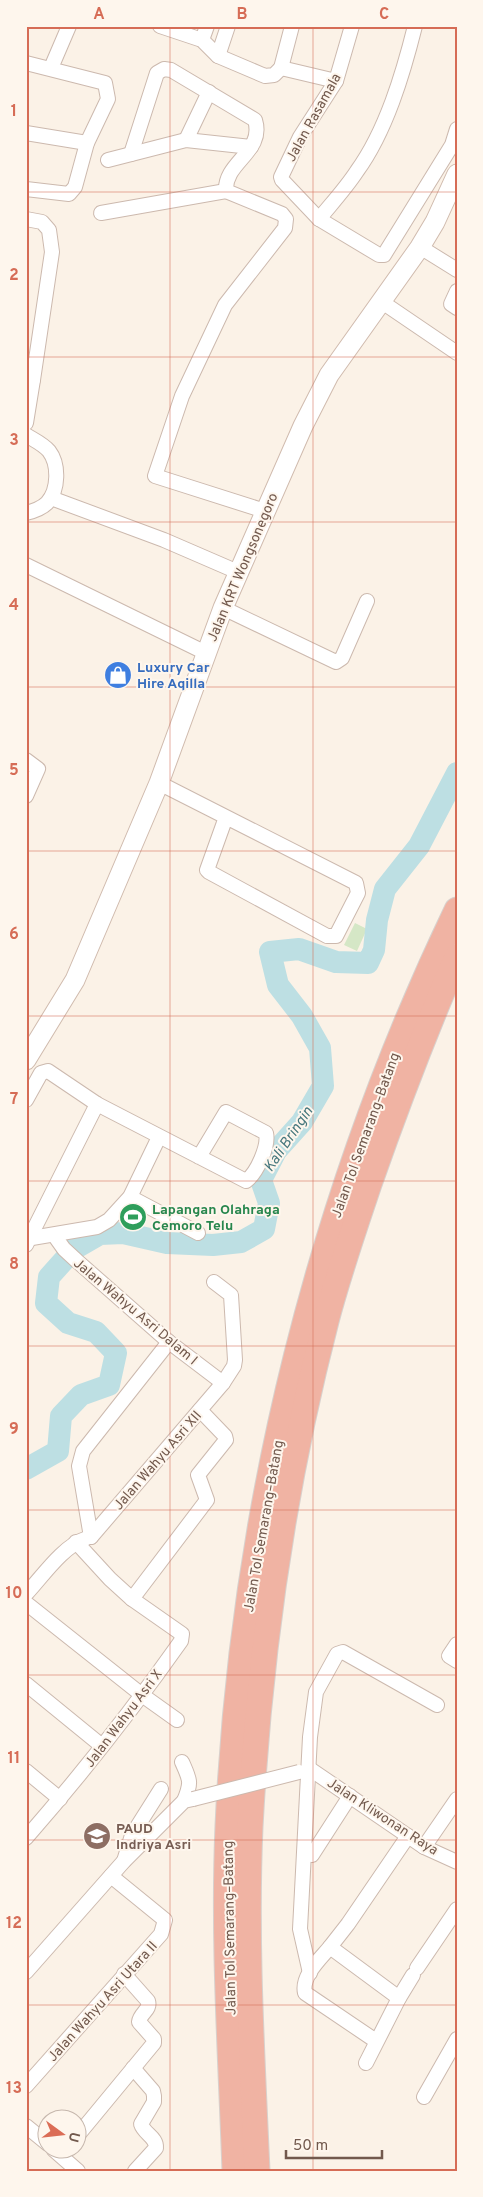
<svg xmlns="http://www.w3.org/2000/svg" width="483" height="2197" font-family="Overpass,sans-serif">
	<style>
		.green { fill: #d5e7c6 }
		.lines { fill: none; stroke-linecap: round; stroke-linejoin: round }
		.river { stroke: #bddfe3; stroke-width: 22 }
		.street-casing { stroke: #ccb9ae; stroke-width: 16 }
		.secondary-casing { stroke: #d0bbae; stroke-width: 21 }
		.highway-casing { stroke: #d8d1cd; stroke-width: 27 }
		.street { stroke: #fff; stroke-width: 14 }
		.secondary { stroke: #fff; stroke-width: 19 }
		.highway { stroke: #f0b3a3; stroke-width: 25 }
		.street-bridge-casing { stroke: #ccb9ae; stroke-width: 16; stroke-linecap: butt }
		.street-bridge { stroke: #fff; stroke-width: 14 }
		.grid { fill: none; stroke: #d66c56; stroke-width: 1; stroke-opacity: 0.55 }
		.labels { text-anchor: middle; stroke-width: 4; stroke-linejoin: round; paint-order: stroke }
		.street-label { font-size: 14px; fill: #72594d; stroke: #fef6ed }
		.shop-label { font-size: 14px; font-weight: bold; fill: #366cbe; stroke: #fef6ed; text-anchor: start }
		.leisure-label { font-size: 14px; font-weight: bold; fill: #27864d; stroke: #fef6ed; text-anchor: start }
		.education-label { font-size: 14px; font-weight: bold; fill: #785e54; stroke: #fef6ed; text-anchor: start }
		.water-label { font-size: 15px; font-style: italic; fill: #46777d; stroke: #fef6ed }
		.neatline { fill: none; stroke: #d66c56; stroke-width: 2 }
		.grid-label { font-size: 16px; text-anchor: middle; font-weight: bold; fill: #d66c56 }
	</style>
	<rect width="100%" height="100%" fill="#fbf2e7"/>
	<g class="green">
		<path d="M355,923L367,929L357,951L344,945Z"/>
		<path d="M130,1203L146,1211L136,1231L120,1223Z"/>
	</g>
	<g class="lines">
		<path class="river" d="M26,1469L58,1451L61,1416L81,1395L109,1385L116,1353L96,1332L68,1323L46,1303L49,1277L74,1249L100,1234L123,1233L167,1243L213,1245L241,1242L264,1229L269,1203L261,1180L276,1151L302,1122L323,1086L320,1048L302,1016L278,985L270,952L299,949L336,962L368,963L374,950L377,920L385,889L419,846L457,773"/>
		<g class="street-casing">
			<g id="street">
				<path d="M160,26L202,40L218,56L265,76L274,75L281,68"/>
				<path d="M352,26L336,81L300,137L281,177L282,180L319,219L379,255H384L452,145L457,129"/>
				<path d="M202,40L207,26"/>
				<path d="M218,56L228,26"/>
				<path d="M26,63L105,83L108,99L87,143L75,187L69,194L26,189"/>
				<path d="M51,68L69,26"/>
				<path d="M281,68L336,81"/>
				<path d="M281,68L292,26"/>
				<path d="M26,133L87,143"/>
				<path d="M186,140L209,92"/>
				<path d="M131,154L157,73L164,69L171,70L255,120C265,152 224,162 226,191L282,214L286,219L285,228L225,305L182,396L155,476L265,511"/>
				<path d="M108,160L186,140L251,147"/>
				<path d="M101,213L226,191"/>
				<path d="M26,219L42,222L49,230L52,252L33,380"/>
				<path d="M319,219C332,203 346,188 357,171C386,131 403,74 415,26"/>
				<path d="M420,247L457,270"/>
				<path d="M457,291L451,304L457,308"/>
				<path d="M382,302L457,353"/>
				<path d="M26,379L33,380L26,423"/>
				<path d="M26,435C34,440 43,444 49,451C59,464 59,490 47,503C42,508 34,511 26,513"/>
				<path d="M51,498L164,540L238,572"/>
				<path d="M26,565L206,653"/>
				<path d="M223,608L336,662L342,658L367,601"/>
				<path d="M26,760L38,769L26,796"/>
				<path d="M159,783L356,883L358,893L336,936H327L209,872L207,870L226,817"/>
				<path d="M26,1100L41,1073L48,1071L97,1104L246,1181C257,1173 269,1146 266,1133L226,1112L199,1157"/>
				<path d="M130,1197L198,1233"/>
				<path d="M54,1235L64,1249L77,1261L169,1342L223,1383"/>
				<path d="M26,1239L97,1227L109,1220L130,1197L159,1137"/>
				<path d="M26,1245L97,1104"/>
				<path d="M91,1537L223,1383L234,1366L235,1360L231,1295L214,1282"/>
				<path d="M91,1537L79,1466L83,1451L169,1342"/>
				<path d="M26,1594C42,1577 63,1546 85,1539"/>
				<path d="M132,1599L207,1500L198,1475L226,1440L225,1436L200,1410"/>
				<path d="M26,1603L142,1695L177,1720"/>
				<path d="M457,1644L449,1656L457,1661"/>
				<path d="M26,1684L102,1746"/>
				<path d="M182,1762C190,1780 192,1782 184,1801"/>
				<path d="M310,1769L424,1847L457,1862"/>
				<path d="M26,1771L60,1799"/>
				<path d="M26,1838C81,1775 133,1709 181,1641L182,1634L132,1599L110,1579L76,1542"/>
				<path d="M424,1847L457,1799"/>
				<path d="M312,1855L350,1796"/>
				<path d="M124,1861L132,1835L161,1789"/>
				<path d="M330,1947L348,1924L408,1836"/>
				<path d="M417,1968L457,1909"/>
				<path d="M26,1972L124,1861L184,1801L193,1799"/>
				<path d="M310,1973L300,1929L310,1737L316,1692L337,1654L343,1652L437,1705"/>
				<path d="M399,1998L413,1975"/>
				<path d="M366,2063L399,1998L330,1947C320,1959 301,1976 305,1993L376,2041"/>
				<path d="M133,2068L153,2091L154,2096V2102L141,2124C144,2134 157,2137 156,2148L135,2171"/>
				<path d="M26,2086L161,1934L165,1920L111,1876"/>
				<path d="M424,2097L457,2039"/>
				<path d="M26,2126L48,2144"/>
				<path d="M78,2135L154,2043V2039L139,2022C140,2013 151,2010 148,2001L124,1974"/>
				<path d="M54,2150L78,2171"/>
			</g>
		</g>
		<g class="secondary-casing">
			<path id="secondary" d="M26,1060L75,980L159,783L223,608L303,426L329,375L420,247L435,222L457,174"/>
		</g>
		<g class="highway-casing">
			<g id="highway">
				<path d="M235,2171C231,2056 223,1941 228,1826C242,1510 320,1195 457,910"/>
				<path d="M257,2171C252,2056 245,1942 250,1827C259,1657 283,1486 326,1321C338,1275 354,1229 369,1184C396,1107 425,1031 457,957"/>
			</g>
		</g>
		<use href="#street" class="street"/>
		<use href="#secondary" class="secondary"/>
		<use href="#highway" class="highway"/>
		<g class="street-bridge-casing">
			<path id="street-bridge" d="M193,1799L299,1772"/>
		</g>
		<use href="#street-bridge" class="street-bridge"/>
	</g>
	<path class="grid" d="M170,26V2171M313,26V2171M26,192H457M26,357H457M26,522H457M26,687H457M26,851H457M26,1016H457M26,1181H457M26,1346H457M26,1510H457M26,1675H457M26,1840H457M26,2005H457"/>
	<defs>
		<g id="shop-disc" transform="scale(1.4375)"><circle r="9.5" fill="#3f7fe0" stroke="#fef6ed"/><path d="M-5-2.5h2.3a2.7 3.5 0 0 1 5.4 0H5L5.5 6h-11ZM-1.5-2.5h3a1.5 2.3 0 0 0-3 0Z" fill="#fff"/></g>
		<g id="stadium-disc" transform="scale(1.4375)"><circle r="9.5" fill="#2e9e5b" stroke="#fef6ed"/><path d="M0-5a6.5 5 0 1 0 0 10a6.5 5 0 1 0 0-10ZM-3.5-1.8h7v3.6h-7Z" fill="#fff"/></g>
		<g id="school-disc" transform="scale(1.4375)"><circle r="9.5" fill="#8d6e63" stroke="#fef6ed"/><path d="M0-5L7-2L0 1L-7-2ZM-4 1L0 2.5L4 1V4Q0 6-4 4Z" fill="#fff"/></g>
	</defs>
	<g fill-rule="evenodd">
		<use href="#shop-disc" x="118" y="675"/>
		<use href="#stadium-disc" x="133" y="1217"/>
		<use href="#school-disc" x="97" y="1836"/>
	</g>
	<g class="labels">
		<g class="street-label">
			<text transform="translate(313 117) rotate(-61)" y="5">Jalan Rasamala</text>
			<text transform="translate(242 567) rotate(-67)" y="5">Jalan KRT Wongsonegoro</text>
			<text transform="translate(365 1135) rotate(-70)" y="5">Jalan Tol Semarang–Batang</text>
			<text transform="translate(136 1311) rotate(40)" y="5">Jalan Wahyu Asri Dalam I</text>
			<text transform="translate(157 1460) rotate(-49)" y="5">Jalan Wahyu Asri XII</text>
			<text transform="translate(263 1526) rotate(-80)" y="5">Jalan Tol Semarang–Batang</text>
			<text transform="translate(123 1718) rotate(-53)" y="5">Jalan Wahyu Asri X</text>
			<text transform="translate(383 1816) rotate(33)" y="5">Jalan Kliwonan Raya</text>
			<text transform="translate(229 1928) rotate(-91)" y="5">Jalan Tol Semarang–Batang</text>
			<text transform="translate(102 2001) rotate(-48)" y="5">Jalan Wahyu Asri Utara II</text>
		</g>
		<g class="shop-label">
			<text x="137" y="672">Luxury Car<tspan x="137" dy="16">Hire Aqilla</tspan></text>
		</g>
		<g class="leisure-label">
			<text x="152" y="1214">Lapangan Olahraga<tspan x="152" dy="16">Cemoro Telu</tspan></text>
		</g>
		<g class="education-label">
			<text x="116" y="1833">PAUD<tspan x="116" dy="16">Indriya Asri</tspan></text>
		</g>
		<g class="water-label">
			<text transform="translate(288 1139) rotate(-56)" y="5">Kali Bringin</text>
		</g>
	</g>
	<rect width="483" height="2197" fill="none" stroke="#fef6ed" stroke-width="55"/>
	<g transform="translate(62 2134) rotate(105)"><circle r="24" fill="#fef6ed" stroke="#c6b7ad"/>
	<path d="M0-4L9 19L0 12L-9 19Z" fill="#db6d56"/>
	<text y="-8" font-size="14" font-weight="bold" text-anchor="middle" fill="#72594d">U</text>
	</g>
	<path d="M286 2150v8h96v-8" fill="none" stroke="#72594d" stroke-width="2.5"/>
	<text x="293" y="2150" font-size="15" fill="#72594d" stroke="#fef6ed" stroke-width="4" paint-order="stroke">50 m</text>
	<rect x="28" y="28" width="428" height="2142" class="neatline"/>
	<g class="grid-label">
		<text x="99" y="19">A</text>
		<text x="242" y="19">B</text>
		<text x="384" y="19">C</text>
		<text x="14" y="116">1</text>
		<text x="14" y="280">2</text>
		<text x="14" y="445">3</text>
		<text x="14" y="610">4</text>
		<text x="14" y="775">5</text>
		<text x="14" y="939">6</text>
		<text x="14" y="1104">7</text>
		<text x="14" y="1269">8</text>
		<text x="14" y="1434">9</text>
		<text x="14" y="1598">10</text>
		<text x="14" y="1763">11</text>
		<text x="14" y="1928">12</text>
		<text x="14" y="2093">13</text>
	</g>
</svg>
